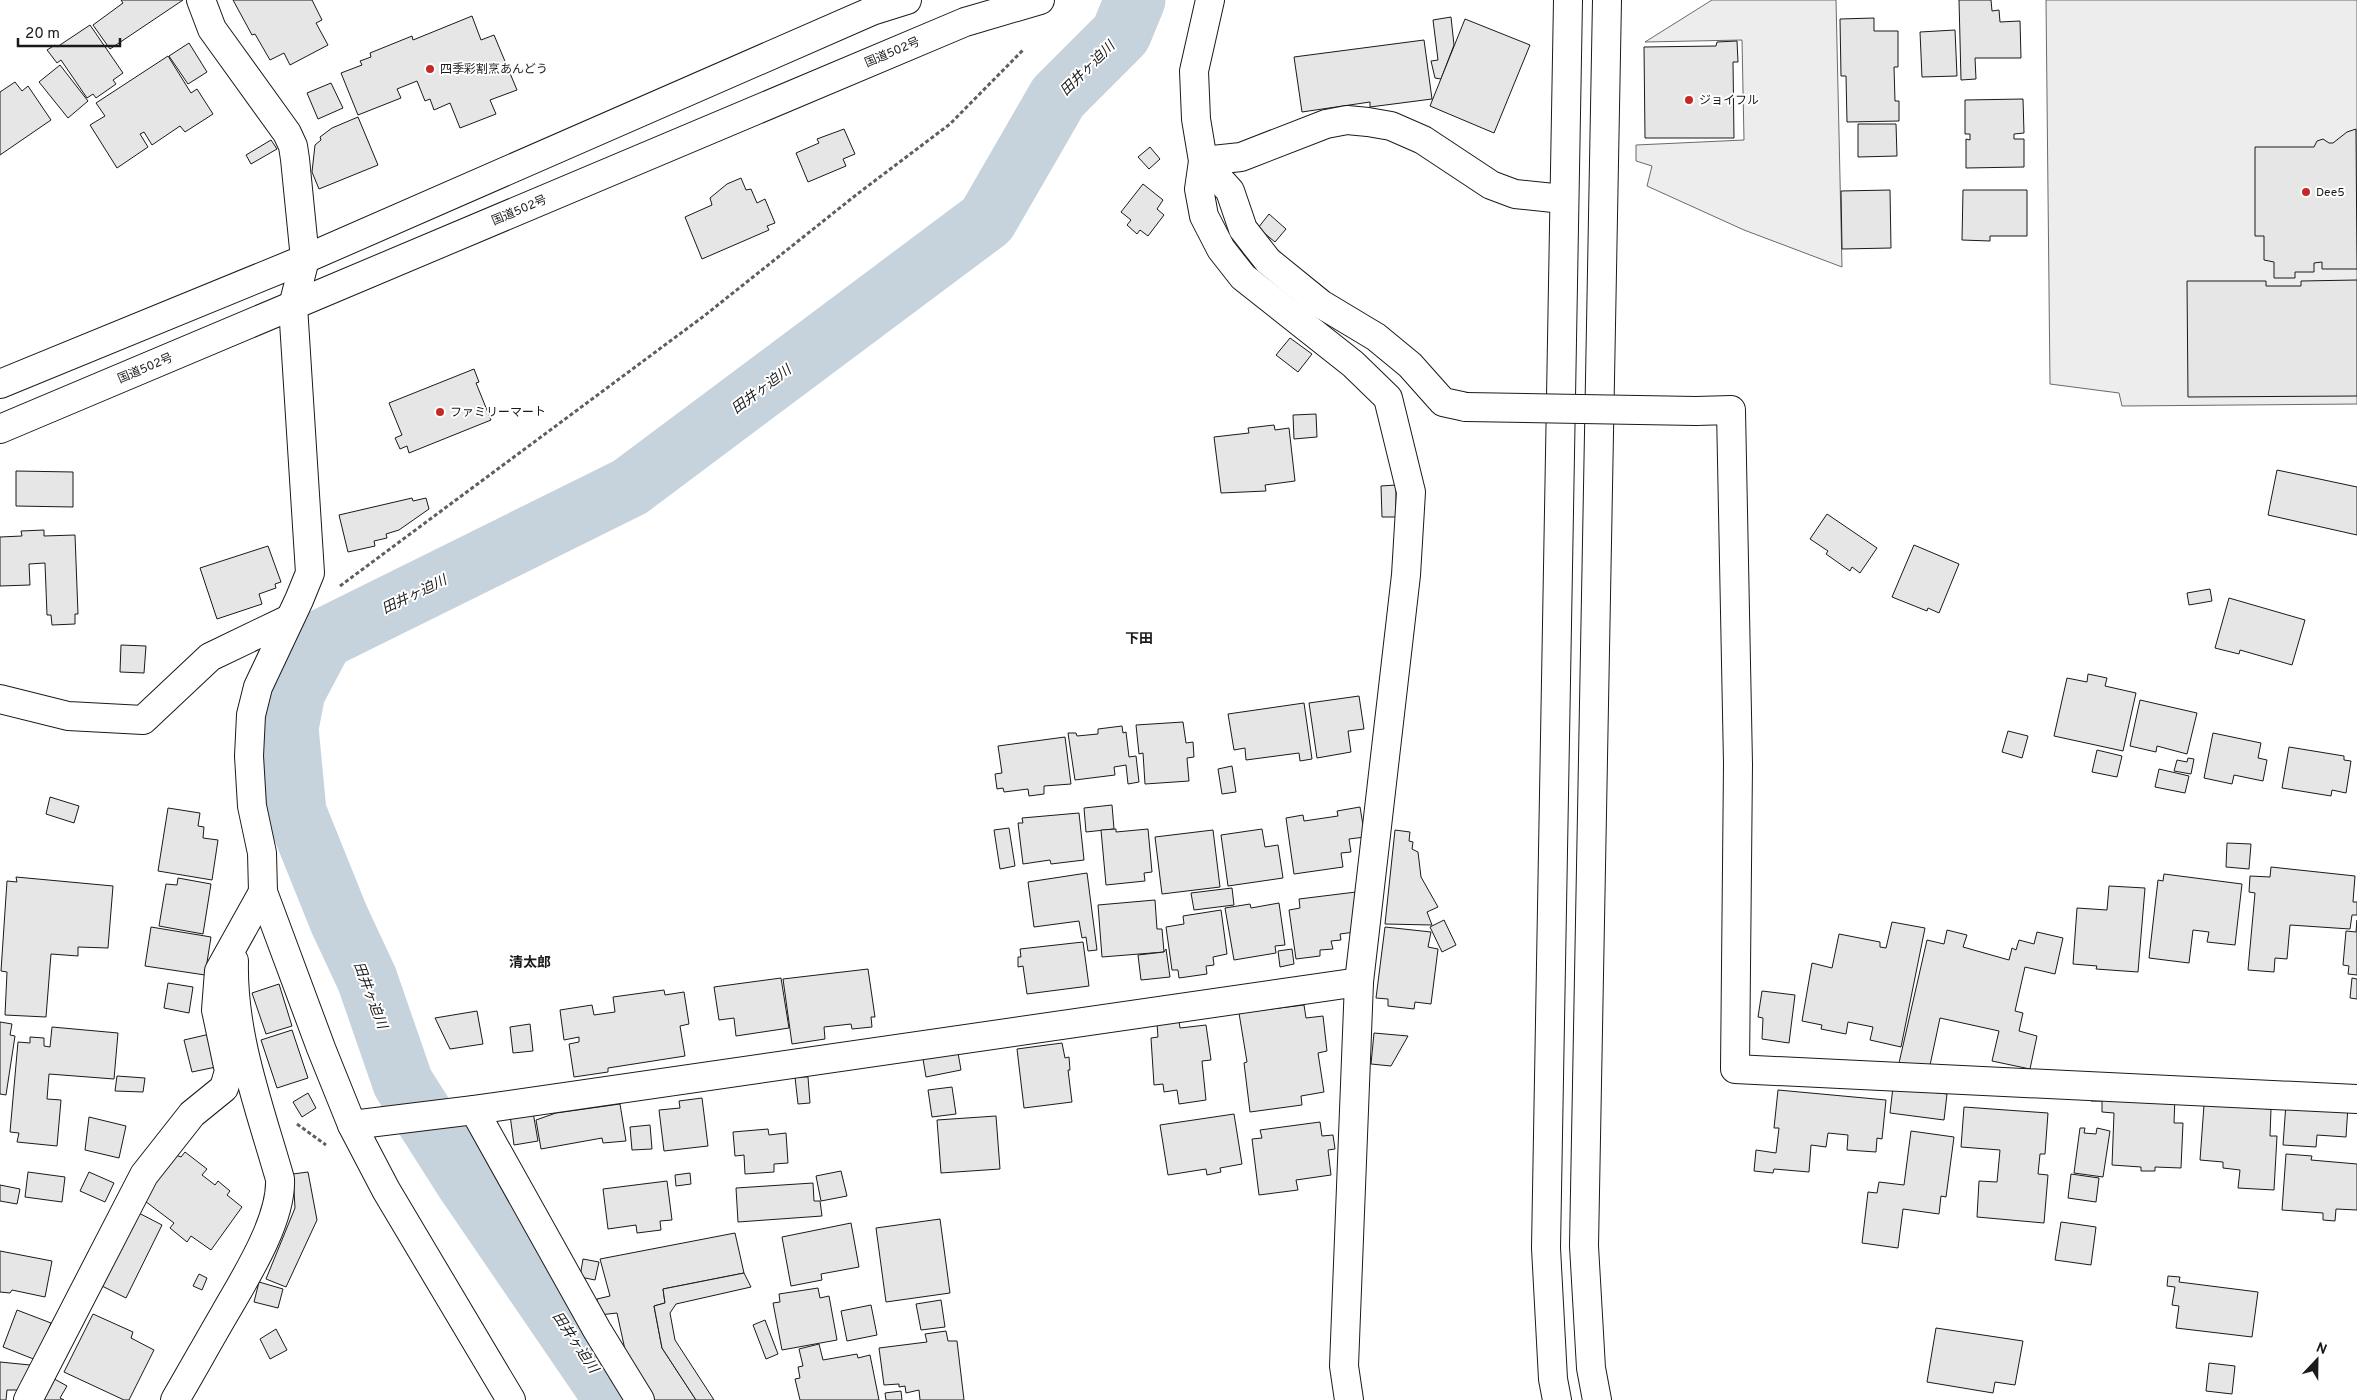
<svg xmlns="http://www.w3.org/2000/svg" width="2357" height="1400" font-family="Overpass,'Noto Sans JP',sans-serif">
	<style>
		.parking { fill: #ededed; stroke: #6a6a6a }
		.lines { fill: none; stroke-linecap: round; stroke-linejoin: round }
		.river { stroke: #c6d2dc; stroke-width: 61 }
		.building { fill: #e6e6e6; stroke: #1a1a1a }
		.street-casing { stroke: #1a1a1a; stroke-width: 30 }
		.secondary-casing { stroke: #1a1a1a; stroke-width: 30 }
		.highway-casing { stroke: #1a1a1a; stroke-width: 30 }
		.path { stroke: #5f5f5f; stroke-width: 3; stroke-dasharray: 4 2.5; stroke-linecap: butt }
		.street { stroke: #fff; stroke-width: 28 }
		.secondary { stroke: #fff; stroke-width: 28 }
		.highway { stroke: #fff; stroke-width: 28 }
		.street-bridge-casing { stroke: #1a1a1a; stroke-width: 30; stroke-linecap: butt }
		.street-bridge { stroke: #fff; stroke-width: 28 }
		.poi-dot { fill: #c62828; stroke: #fff; stroke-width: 2 }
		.labels { text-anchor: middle; stroke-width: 4; stroke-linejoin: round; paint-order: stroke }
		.street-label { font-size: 12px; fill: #1a1a1a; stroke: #fff }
		.poi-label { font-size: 12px; fill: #1a1a1a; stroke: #fff; text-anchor: start }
		.water-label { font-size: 14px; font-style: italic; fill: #1a1a1a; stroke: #fff }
		.neighbourhood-label { font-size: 14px; font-weight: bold; fill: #1a1a1a; stroke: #fff }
	</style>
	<rect width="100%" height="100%" fill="#fff"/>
	<g class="parking">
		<path d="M1712,0H1836L1842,267L1744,230L1647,186L1652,166L1636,161V145L1744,140L1742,40L1645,42Z"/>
		<path d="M2046,0H2357V404L2122,406L2119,393L2050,384Z"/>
	</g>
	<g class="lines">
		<path class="river" d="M615,1400L464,1179L403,1083L367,979L339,919L296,812L288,728L295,692L323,639L630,487L987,220L1058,97L1121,34L1135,0"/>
	</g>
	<g class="building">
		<path d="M121,0H183L110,49L93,25L123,3Z"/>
		<path d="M233,0H312L322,20L316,23L328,45L290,65L284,53L270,60L255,34L252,35Z"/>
		<path d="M1959,0H1991L1992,11L1999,10L2000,22L2020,21L2021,58H1975L1976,79L1961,80Z"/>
		<path d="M472,16L481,40L494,35L517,90L490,100L496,114L460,128L450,103L434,110L430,99L425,101L417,81L397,89L401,98L358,115L341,73L362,65L360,61L371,57L370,53L412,36L413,40Z"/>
		<path d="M1451,17L1454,45L1441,79L1435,78L1431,61L1438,60L1433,20Z"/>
		<path d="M1874,18V31H1898V67H1894L1895,101H1899V121L1847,122L1846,76H1841L1840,19Z"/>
		<path d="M1465,19L1530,45L1494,133L1430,106Z"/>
		<path d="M90,25L123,73L113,80L116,84L96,98L93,94L87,98L61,60L57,63L47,50L55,45L57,47Z"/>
		<path d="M1955,30L1957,76L1922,77L1920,32Z"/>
		<path d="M1424,40L1432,99L1370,107V102L1302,112L1294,57Z"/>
		<path d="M1737,41L1738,62H1733L1734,138H1645L1644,47L1716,46L1717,42Z"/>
		<path d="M189,43L207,72L188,84L169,56Z"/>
		<path d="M168,56L191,93L197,89L213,114L185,132L180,126L152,145L144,132L140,134L148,147L117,168L90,125L105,116L96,103Z"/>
		<path d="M60,65L88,101L68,118L39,82Z"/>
		<path d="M15,82L22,91L28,86L51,120L0,155V92Z"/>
		<path d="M331,83L343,108L318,119L307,93Z"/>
		<path d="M2023,99L2024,133L2014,134V139H2024V167L1966,168V139L1970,140V134H1965V100Z"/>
		<path d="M358,117L378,165L319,189L312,172L315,145L321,140L320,137L332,128Z"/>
		<path d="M1858,124H1896L1897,156L1858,157Z"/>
		<path d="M844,129L855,154L843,159L846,166L808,182L796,153L819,143L817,139Z"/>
		<path d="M2356,129L2357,269H2322V262L2314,263V272H2295V278H2274V262L2264,260V236H2255V147H2314L2317,141L2323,139L2329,143H2333L2347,132Z"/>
		<path d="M271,140L277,149L251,164L246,155Z"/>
		<path d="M1150,147L1160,159L1149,169L1138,157Z"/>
		<path d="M741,178L746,190L751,189L757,203L765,199L775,223L767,226L769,230L702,259L685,217L712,205L710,198L727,184Z"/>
		<path d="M1143,184L1163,200L1157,209L1164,215L1148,236L1140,230L1137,234L1127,225L1131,220L1121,212Z"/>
		<path d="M1890,190L1891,248L1842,249L1841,191Z"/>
		<path d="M1963,190H2027V236H1990V241L1962,240Z"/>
		<path d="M1269,214L1286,229L1275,242L1258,228Z"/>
		<path d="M2357,280V396L2188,397L2187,281H2266V286H2301V281Z"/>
		<path d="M1290,338L1312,354L1298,372L1276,355Z"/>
		<path d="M474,369L479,382L476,383L491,420L409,453L407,446L400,449L395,438L402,435L389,403Z"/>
		<path d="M1316,414L1317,437L1294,439L1293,415Z"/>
		<path d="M1274,425L1275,430L1289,428L1295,481L1265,485L1266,491L1221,493L1214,437L1249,433L1248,428Z"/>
		<path d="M2277,470L2357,487V535L2268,515Z"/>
		<path d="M16,471L73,472V507L16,506Z"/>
		<path d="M1396,485V517H1382L1381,486Z"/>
		<path d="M412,498L413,501L426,498L429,509L399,530L386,534L387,538L374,541L375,546L348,552L339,515Z"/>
		<path d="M1827,514L1877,548L1860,573L1852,567L1850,571L1826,554L1828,551L1810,539Z"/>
		<path d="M44,530V536L75,535L78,614H75V624L52,625L51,615H47L45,563L29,564L30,585L0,586V537L22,536L21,531Z"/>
		<path d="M1914,545L1959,564L1939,613L1928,608L1927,611L1892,597Z"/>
		<path d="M268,546L281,582L275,584L276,588L259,594L262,604L217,619L200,568Z"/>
		<path d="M2210,589L2212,601L2189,605L2187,593Z"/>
		<path d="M2229,598L2305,620L2292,665L2240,650L2239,654L2215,648Z"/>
		<path d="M121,645L146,646L144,673L120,672Z"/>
		<path d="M2088,674L2107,678L2105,686L2136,693L2123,751L2054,736L2067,678L2087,682Z"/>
		<path d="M1359,696L1364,729L1348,731L1351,752L1317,758L1309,703Z"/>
		<path d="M2140,700L2197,713L2187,754L2157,746L2156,752L2130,746Z"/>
		<path d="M1304,703L1312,759L1300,761L1299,753L1246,760L1245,748L1234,750L1228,714Z"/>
		<path d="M1183,722L1186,743L1193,742L1194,757L1187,758L1189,781L1145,784L1143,753L1139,754L1136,725Z"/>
		<path d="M1122,726L1123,733L1126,732L1129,757L1136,756L1139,782L1128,784L1126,765L1114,767L1115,775L1075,780L1068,733H1076L1077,736L1098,734V729Z"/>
		<path d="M2008,731L2028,736L2022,758L2002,752Z"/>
		<path d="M2213,733L2261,743L2258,758L2267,760L2263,781L2234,775L2232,784L2204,778Z"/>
		<path d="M1065,737L1071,784L1044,786V794L1029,796L1028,789L1004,792L1003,788L997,789L995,774L1002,773L998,746Z"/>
		<path d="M2289,747L2344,756V760L2351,761L2346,793L2332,790L2331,796L2282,788Z"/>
		<path d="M2097,750L2122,756L2117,777L2092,772Z"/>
		<path d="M2188,758L2194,759L2191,774L2174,771L2177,760L2187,762Z"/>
		<path d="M1232,766L1236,792L1222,794L1218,769Z"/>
		<path d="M2159,769L2189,776L2185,793L2155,787Z"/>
		<path d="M50,797L79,806L74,823L46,814Z"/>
		<path d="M1112,805L1114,829L1086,832L1084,808Z"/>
		<path d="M1360,807L1365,837L1349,839L1351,852L1341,853L1343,867L1294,874L1286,818L1303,815L1304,821L1338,816L1337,811Z"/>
		<path d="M168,808L200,813L198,826L204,827L203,838L218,840L212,880L158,871Z"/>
		<path d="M1079,813L1084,860L1051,864L1050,860L1023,864L1018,823H1023L1022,818Z"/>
		<path d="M1009,828L1015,866L1000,869L994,830Z"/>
		<path d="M1116,829V832L1148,829L1152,872L1144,873L1145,881L1106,885L1101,830Z"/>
		<path d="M1262,829L1265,847L1278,845L1283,878L1228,886L1221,835Z"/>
		<path d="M1213,830L1220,887L1162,894L1155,837Z"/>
		<path d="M1395,830L1410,832L1409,841L1413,842L1412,849L1418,852L1421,877L1438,907L1427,912L1432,925L1385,924Z"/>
		<path d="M2227,843L2251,844L2249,869L2226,867Z"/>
		<path d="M2271,867L2355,876L2353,902H2357V915H2352L2350,929L2290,925L2287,959L2275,958L2274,972L2248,970L2255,893L2249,892L2250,876L2270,877Z"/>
		<path d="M1087,873L1097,950L1088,951L1086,937L1082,938L1079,921L1034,927L1028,882Z"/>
		<path d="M2164,874L2242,884L2235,945L2207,942L2209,932L2193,930L2189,963L2149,958L2158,880L2163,881Z"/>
		<path d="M16,877L113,886L108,948L78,947V956L51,954L46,1017L5,1015L7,972L1,971L7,881L17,882Z"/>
		<path d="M178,878L211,884L203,934L159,926L166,884L177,885Z"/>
		<path d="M2109,886L2145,888L2138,972L2096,969L2097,966L2073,964L2077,908L2107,910Z"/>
		<path d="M1232,888L1234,905L1194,910L1191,893Z"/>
		<path d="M1356,892L1359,912L1353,913L1355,932L1340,934L1341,940L1331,941L1333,949L1320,950V956L1296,959L1289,910L1300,908L1299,899Z"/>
		<path d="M1155,900L1157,929H1162L1164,952L1102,957L1098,905Z"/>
		<path d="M1279,903L1285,945L1275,946L1276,953L1234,960L1225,908L1250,904L1251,908Z"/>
		<path d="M1221,910L1227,954L1213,957L1214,965L1206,966L1207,974L1179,978L1178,970H1172L1166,927L1184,924L1183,916Z"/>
		<path d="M1444,920L1456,945L1442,952L1430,927Z"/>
		<path d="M2357,920V975L2348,974L2349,966L2343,965L2346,931L2356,932Z"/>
		<path d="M1892,922L1925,928L1901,1047L1870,1040L1873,1027L1848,1022L1846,1034L1821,1029L1822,1025L1802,1021L1812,963L1832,968L1839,934L1880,942V947L1886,948Z"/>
		<path d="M151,927L211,937L205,975L145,966Z"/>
		<path d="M1385,927L1431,932L1428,947L1438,949L1431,1004L1415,1002L1414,1009L1388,1006V999L1376,998Z"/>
		<path d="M1947,930L1967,935L1963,947L2009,960L2012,948L2016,950L2019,940L2034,944L2037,932L2063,938L2055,974L2025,967L2015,1011L2023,1013L2019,1031L2037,1036L2030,1069L1992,1061L1999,1031L1940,1018L1929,1070L1899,1063L1927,940L1944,944Z"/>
		<path d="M1083,942L1089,986L1027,994L1023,966L1018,967V957H1021L1020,949Z"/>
		<path d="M1166,949L1170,977L1141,980L1138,955L1164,952Z"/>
		<path d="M1292,949L1294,964L1280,967L1278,951Z"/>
		<path d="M868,969L875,1017H871L872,1027L852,1029L851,1024L824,1027L825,1039L792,1044L783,979Z"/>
		<path d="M781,978L789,1028L736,1036L734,1018L719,1020L714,987Z"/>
		<path d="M2352,978L2357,979V999L2350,998Z"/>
		<path d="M168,983L193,987L189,1013L164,1008Z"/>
		<path d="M279,984L292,1026L266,1034L252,993Z"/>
		<path d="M664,990L665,995L684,992L689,1024L680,1026L685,1056L608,1068V1072L574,1077L569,1044L579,1042V1037L564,1040L560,1010L592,1005L594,1015L615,1012L613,997Z"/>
		<path d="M1762,991L1795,995L1789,1043L1762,1039L1763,1018L1758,1017Z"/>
		<path d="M1304,1005L1306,1018L1323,1016L1327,1051L1318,1053L1324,1092L1301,1096L1302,1105L1250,1112L1244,1063L1247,1062L1239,1013Z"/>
		<path d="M477,1011L483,1044L450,1049L435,1018Z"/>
		<path d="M1179,1021L1180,1028L1206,1025L1211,1060L1202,1061L1206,1100L1179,1104L1177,1090L1164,1092L1163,1084L1154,1085L1151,1038L1158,1037L1157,1024Z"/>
		<path d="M0,1022L12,1024L10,1035L15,1036L6,1095L0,1094Z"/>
		<path d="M530,1024L533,1051L513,1053L510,1027Z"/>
		<path d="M52,1027L118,1033L114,1079L49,1074L47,1099L61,1100L57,1146L17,1142L19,1133L10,1132L18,1042L30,1043V1037L44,1038V1046L50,1047Z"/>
		<path d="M292,1030L308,1078L277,1088L261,1040Z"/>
		<path d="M1374,1033L1408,1036L1391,1066L1371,1064Z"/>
		<path d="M210,1034L216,1067L192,1072L184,1040Z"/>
		<path d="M1062,1043L1065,1058L1069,1057L1070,1070H1068L1072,1102L1024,1108L1017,1049Z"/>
		<path d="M958,1053L961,1070L926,1077L923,1059Z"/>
		<path d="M117,1076L145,1078L143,1092L115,1091Z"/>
		<path d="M795,1077H808L810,1103L798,1104Z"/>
		<path d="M952,1087L956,1114L932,1117L928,1090Z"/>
		<path d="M1893,1087L1947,1094L1944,1120L1890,1113Z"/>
		<path d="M1778,1090L1886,1100L1882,1139L1877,1138L1876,1152L1847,1150L1848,1135L1828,1133L1826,1147L1811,1145L1809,1172L1774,1169L1773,1173L1754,1171L1756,1150L1776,1153L1779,1128H1774Z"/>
		<path d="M308,1093L316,1108L302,1117L293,1102Z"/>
		<path d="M2092,1093L2175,1096L2174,1123H2183L2181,1168L2155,1167V1171H2141V1167L2112,1165L2114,1113L2102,1112V1101H2091Z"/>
		<path d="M702,1098L708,1146L664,1151L659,1110L680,1108L679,1101Z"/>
		<path d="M2286,1103L2348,1106L2346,1137L2317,1135L2316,1147L2283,1145Z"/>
		<path d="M620,1104L626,1141L603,1143L602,1138L541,1149L536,1120L556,1113Z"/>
		<path d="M2204,1105L2271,1109L2270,1136H2277L2274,1190L2238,1188L2240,1170L2223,1168V1162L2200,1160Z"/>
		<path d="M1964,1107L2048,1113L2045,1154H2040L2038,1174L2048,1175L2044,1223L1977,1217L1979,1181L1997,1182L2000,1150L1961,1147Z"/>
		<path d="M533,1112L538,1141L514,1145L510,1115Z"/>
		<path d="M1234,1114L1242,1164L1220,1168L1221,1172L1207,1175L1206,1169L1168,1175L1160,1125Z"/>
		<path d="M996,1116L1000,1169L941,1173L937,1120Z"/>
		<path d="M89,1117L126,1126L119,1158L85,1150Z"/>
		<path d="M1320,1122L1322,1136L1333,1135L1335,1149L1328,1150L1331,1175L1296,1180L1298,1190L1259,1195L1252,1139L1262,1138L1260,1130Z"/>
		<path d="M650,1125L652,1149L632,1150L630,1127Z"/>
		<path d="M2080,1128H2085L2084,1133L2096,1134L2097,1128L2110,1131L2103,1177L2074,1173Z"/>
		<path d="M768,1129L769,1135L786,1133L788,1163L774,1164V1172L745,1174L744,1155L735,1156L733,1132Z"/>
		<path d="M1911,1131L1954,1137L1946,1197L1941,1196L1939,1214L1903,1209L1898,1248L1862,1243L1868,1192L1877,1193L1879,1182L1904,1185Z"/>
		<path d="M185,1152L207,1169L202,1175L215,1185L218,1181L230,1191L227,1195L242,1207L211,1250L191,1236L187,1242L170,1228L174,1223L141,1198L173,1154L181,1157Z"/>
		<path d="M2286,1154L2312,1156L2311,1160L2357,1164V1210L2336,1209L2335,1221L2323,1220V1213L2282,1210Z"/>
		<path d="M841,1171L847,1196L821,1201L816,1176Z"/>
		<path d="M28,1172L65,1177L62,1202L25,1197Z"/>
		<path d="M89,1172L114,1183L105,1202L80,1191Z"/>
		<path d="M308,1172L317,1220L286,1287L266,1279L295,1208L293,1174Z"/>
		<path d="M690,1173L691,1184L676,1186L675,1175Z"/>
		<path d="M2071,1174L2099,1178L2096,1202L2068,1198Z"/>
		<path d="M667,1181L672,1220L660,1221L661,1230L637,1233L636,1225L608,1229L603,1189Z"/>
		<path d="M813,1183L814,1201H820L822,1216L738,1222L736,1188Z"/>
		<path d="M0,1185L20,1189L17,1204L0,1201Z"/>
		<path d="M133,1210L162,1225L126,1298L96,1283Z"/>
		<path d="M940,1219L950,1293L886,1302L876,1228Z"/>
		<path d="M2061,1222L2096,1227L2091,1265L2055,1260Z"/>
		<path d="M851,1223L859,1267L821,1274L822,1280L791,1286L782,1237Z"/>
		<path d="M735,1233L744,1273L663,1289L665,1303L654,1306L662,1348L696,1400H653L627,1359L617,1313L599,1315L597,1299L610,1296L600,1259Z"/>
		<path d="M0,1251L52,1261L45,1297L12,1290L10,1293L0,1292Z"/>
		<path d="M583,1259L599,1262L595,1280L580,1277Z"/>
		<path d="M744,1273L751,1287L676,1304L670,1313L675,1340L714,1400H696L662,1348L654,1306L665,1303L663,1289Z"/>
		<path d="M199,1274L207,1278L202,1290L193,1286Z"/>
		<path d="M2168,1276L2180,1277L2179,1282L2258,1292L2252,1337L2176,1328L2179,1306L2172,1305L2175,1287L2167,1286Z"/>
		<path d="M259,1282L283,1289L278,1308L254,1302Z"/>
		<path d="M818,1288L820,1298L829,1296L837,1340L782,1350L773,1303L780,1302L779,1294Z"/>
		<path d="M941,1300L945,1327L921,1330L916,1304Z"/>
		<path d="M871,1305L877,1335L847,1341L841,1311Z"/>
		<path d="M17,1310L51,1323L36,1360L3,1347Z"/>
		<path d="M93,1314L133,1332L131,1338L154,1350L129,1400H124L64,1372Z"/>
		<path d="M765,1320L778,1354L766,1359L753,1325Z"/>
		<path d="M1936,1328L2023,1341L2015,1385L1995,1382L1993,1393L1927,1382Z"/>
		<path d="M276,1329L287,1350L270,1359L260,1339Z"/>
		<path d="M946,1331L948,1341H957L964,1400H920L919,1390L906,1393L905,1386L899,1387V1384L884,1385L879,1348L927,1342L925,1334Z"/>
		<path d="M819,1344L823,1360L857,1354L858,1358L870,1355L879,1400H800L795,1379L800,1378L798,1367L803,1366L799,1349Z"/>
		<path d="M0,1362L30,1365L25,1390H7L6,1400H0Z"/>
		<path d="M2209,1363L2235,1366L2232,1394L2206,1391Z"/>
		<path d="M49,1376L67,1386L60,1398L64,1400H36Z"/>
		<path d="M901,1391L902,1400H886L885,1393Z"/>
	</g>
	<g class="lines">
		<g class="street-casing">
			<g id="street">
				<path d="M201,0L212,29L287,133L293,146L295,159L305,259L293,306L310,573L299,600L258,687L251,715L249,756L252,806L262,853L263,892L321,1048L352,1125L474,1110L1359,982"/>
				<path d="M1210,0L1194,71L1196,119L1203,161L1199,189L1204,216L1221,249L1243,277L1353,364L1388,398L1411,492L1406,575L1359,982L1344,1366L1349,1400"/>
				<path d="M1203,161L1241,157L1326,124L1347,120L1368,122L1391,126L1423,140L1491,185L1515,194L1563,199"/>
				<path d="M1203,161L1230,191L1243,229L1268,261L1321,304L1376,337L1410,365L1443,402L1466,407"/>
				<path d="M1696,411L1731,410L1738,764L1735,1069L2357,1099"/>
				<path d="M0,699L68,716L143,720L210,657L289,619"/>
				<path d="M474,1110L597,1330L640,1400"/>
				<path d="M28,1400L144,1175L192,1114L224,1088L229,1071L216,1010L219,971L263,892"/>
				<path d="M175,1400C192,1371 208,1342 225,1313C245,1278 282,1220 280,1179C260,1109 232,1035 234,961"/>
			</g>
		</g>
		<g class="secondary-casing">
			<path id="secondary" d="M352,1125L386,1190L511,1400"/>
		</g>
		<g class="highway-casing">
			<g id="highway">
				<path d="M0,384L305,259L872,11L907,0"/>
				<path d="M0,429L965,22L1040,0"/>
				<path d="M1557,1400L1553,1379L1546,1248L1568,0"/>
				<path d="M1597,1400L1591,1368L1584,1246L1607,0"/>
			</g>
		</g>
		<g class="path">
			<path d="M340,586L704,316L856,195L950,124L1023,50"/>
			<path d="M297,1124L326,1145"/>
		</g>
		<use href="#street" class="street"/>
		<use href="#secondary" class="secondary"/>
		<use href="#highway" class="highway"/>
		<g class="street-bridge-casing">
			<path id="street-bridge" d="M1466,407L1696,411"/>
		</g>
		<use href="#street-bridge" class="street-bridge"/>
	</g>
	<g class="poi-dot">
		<circle cx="430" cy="69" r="5"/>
		<circle cx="1689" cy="100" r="5"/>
		<circle cx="2306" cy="192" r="5"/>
		<circle cx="440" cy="412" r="5"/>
	</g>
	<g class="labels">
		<g class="street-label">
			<text transform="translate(892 52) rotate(-23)" y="4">国道502号</text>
			<text transform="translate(519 210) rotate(-23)" y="4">国道502号</text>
			<text transform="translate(145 368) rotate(-23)" y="4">国道502号</text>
		</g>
		<g class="poi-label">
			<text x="440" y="73">四季彩割烹あんどう</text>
			<text x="1699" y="104">ジョイフル</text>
			<text x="2316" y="196">Dee5</text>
			<text x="450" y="416">ファミリーマート</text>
		</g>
		<g class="water-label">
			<text transform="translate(1087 68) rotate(-45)" y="5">田井ヶ迫川</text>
			<text transform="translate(761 389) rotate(-37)" y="5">田井ヶ迫川</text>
			<text transform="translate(414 594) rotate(-26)" y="5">田井ヶ迫川</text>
			<text transform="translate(371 995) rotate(69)" y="5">田井ヶ迫川</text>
			<text transform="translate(576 1342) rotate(56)" y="5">田井ヶ迫川</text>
		</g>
		<g class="neighbourhood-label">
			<text x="1139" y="643">下田</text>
			<text x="530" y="967">清太郎</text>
		</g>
	</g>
	<g transform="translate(2317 1360) rotate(22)" stroke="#ffffff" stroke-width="4" paint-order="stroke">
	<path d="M0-4L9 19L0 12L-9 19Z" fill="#1a1a1a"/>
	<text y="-8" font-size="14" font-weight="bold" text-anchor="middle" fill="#1a1a1a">N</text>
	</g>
	<path d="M18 38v8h102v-8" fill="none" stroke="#1a1a1a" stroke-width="2.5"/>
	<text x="25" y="38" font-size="15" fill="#1a1a1a" stroke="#ffffff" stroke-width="4" paint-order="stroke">20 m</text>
</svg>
